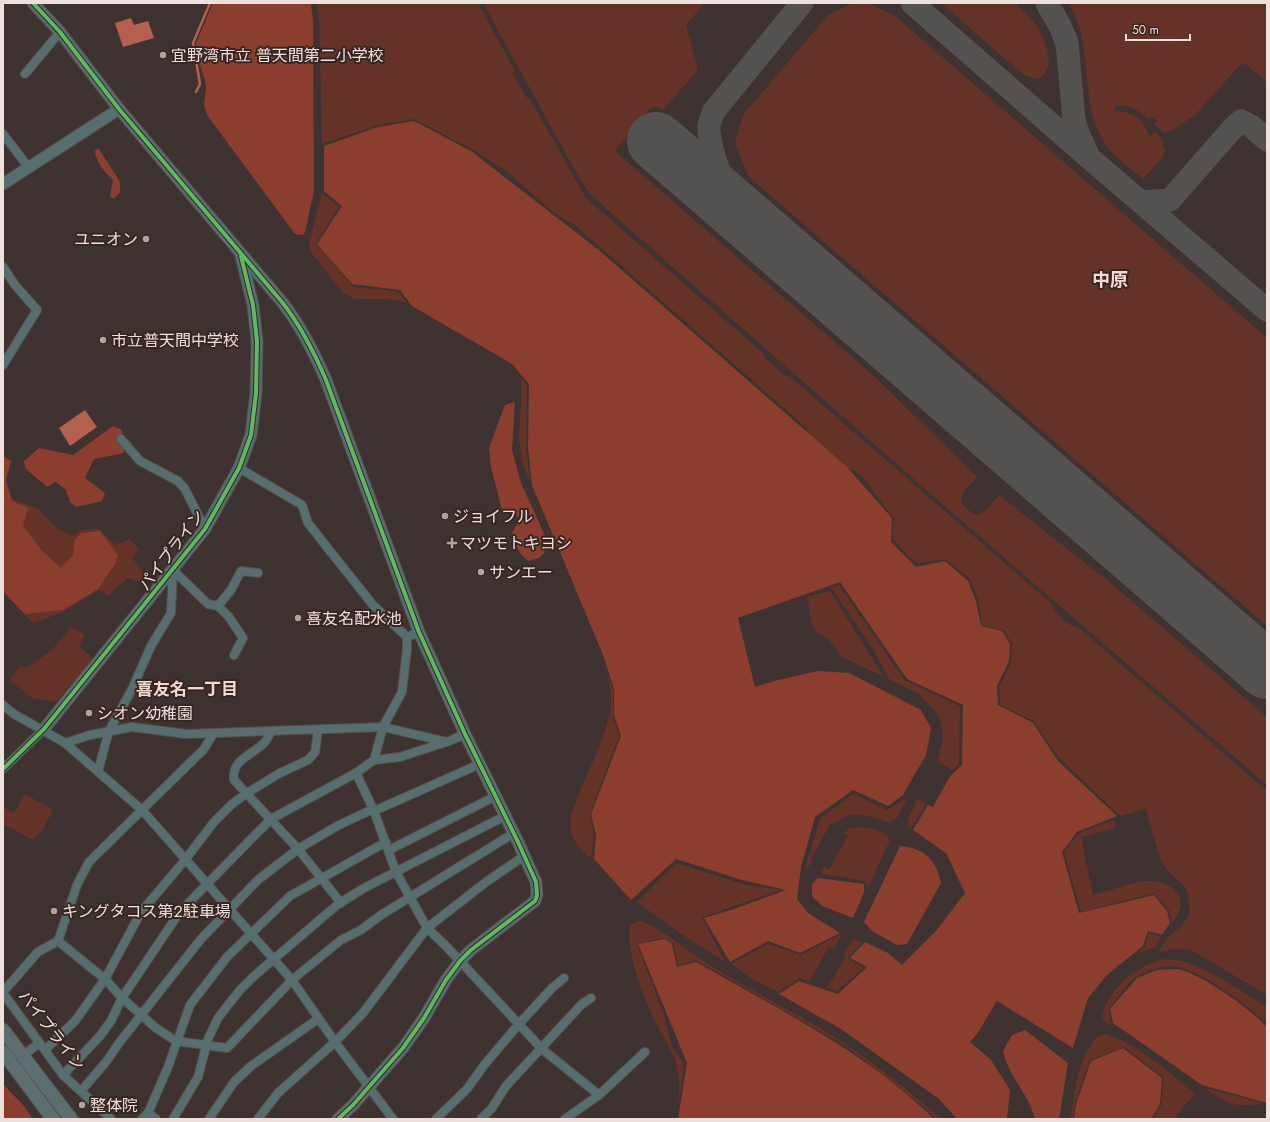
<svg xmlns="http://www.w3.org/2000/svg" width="1270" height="1122" font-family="Jost,'Noto Sans JP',sans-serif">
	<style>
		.green { fill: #643227 }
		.forest { fill: #8b3e2d }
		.water { fill: #b4604c }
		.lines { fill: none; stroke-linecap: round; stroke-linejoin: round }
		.stream { stroke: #b4604c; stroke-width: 2.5 }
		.taxiway { stroke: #545250; stroke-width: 23 }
		.runway { stroke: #545250; stroke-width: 58 }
		.minor-casing { stroke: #584f4d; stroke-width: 10 }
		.tertiary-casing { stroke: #584f4d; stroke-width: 13 }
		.primary-casing { stroke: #584f4d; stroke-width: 15 }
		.minor { stroke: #566e6f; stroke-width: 8 }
		.tertiary { stroke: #566e6f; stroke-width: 11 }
		.primary { stroke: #5c6e70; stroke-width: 13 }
		.cycleway-casing { stroke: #392520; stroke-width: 6 }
		.cycleway { stroke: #5cba63; stroke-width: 4 }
		.poi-dot { fill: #b0a3a0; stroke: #392520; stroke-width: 1.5 }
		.labels { text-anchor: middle; stroke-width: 4; stroke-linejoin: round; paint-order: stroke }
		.poi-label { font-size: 16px; fill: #eee0dd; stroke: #392520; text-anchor: start }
		.street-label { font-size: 16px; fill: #eee0dd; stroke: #392520 }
		.neighbourhood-label { font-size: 17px; font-weight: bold; fill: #f5d9d3; stroke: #392520 }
		.quarter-label { font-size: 18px; font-weight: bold; fill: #f5d9d3; stroke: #392520 }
	</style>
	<rect width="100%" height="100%" fill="#3d3230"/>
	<g class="green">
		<path d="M316,3H478L514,69L513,74L526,97L530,99L586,198L764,354L765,358L785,376H789L1052,604C1055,614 1069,627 1079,628L1267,791V995L1191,950L1174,949L1159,952C1164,935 1184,930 1189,913C1190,909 1189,905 1189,901C1189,880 1167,878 1161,860C1155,843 1151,826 1146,809L1120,816L1059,758L1033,721L1000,705L999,687L1011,663L1012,643L1003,630L982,625L979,603L970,579L945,559L917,563L910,558L893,539V518L863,477L854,470L835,465L801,441L808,429L575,225L554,213L509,173L472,149L414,119L378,125L322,144L319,14Z"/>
		<path d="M483,3H705L686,25L698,70L662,111L657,107L651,108L616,149V152L876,378L977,477L962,494V503C965,507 970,512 974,514C983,518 994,500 999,495L1107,580L1267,717V785L949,510L591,195L578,176Z"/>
		<path d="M941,3H1015C1021,9 1028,14 1033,21C1045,36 1058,67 1039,79L1025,76Z"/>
		<path d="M1069,3H1267V82L1245,64H1241L1195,115L1171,131L1170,130L1165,133L1154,124L1157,121L1153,117L1148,119C1139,111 1128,103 1115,106V111C1131,111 1144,119 1149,135L1154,134L1153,130L1162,140L1163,147L1165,148L1163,157L1143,179C1132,169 1116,159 1107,146C1077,106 1096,47 1069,3Z"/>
		<path d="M852,4H870L895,16L1267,338V626L748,176L735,143L743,115L829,14Z"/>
		<path d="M322,193L339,207L316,243L353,287L390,290L398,293L408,303L388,299H354L343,293L311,252L309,243Z"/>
		<path d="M521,377L527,385L526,447L530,481C511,440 524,418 521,377Z"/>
		<path d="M3,488L9,498L37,508L59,530L74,536L80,530L98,529L116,545L129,539L139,549L132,558L148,577L139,582L128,578L108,595L99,590L61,613L33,623L3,592Z"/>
		<path d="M839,585L904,680L960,706L959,765L952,770L937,761L943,739L941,721L934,709L920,695L889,679L873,649L831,587Z"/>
		<path d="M830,591L884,677L842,657L829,640L813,629L807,597Z"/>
		<path d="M71,627L85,635L79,646L93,659L56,702L32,698L10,680L20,666L27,668L53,649Z"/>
		<path d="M606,671L613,689V717L619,736L590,814L594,836L591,858C580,851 571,839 570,826C569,817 574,807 577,799C588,770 605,741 610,710C613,697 609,684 606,671Z"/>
		<path d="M25,794L53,810L43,829L33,840L3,824V807L14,813Z"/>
		<path d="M853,794L887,810L907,798L897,818L889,823C869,816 851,808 834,824L831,823L810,860L812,862L804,872L820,819Z"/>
		<path d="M917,799L926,804L911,828L908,825L910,815Z"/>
		<path d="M1114,820L1116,828L1081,837L1093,895C1120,890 1155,867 1177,893C1185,902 1178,915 1172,923L1169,910L1154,893L1081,912L1064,852L1079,833Z"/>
		<path d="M861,827C873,829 883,829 890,840L868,888L866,881L821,874L823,866L829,869L848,836L844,834L849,828Z"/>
		<path d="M676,863L743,884L781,890L702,917L725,962L681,934L637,902Z"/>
		<path d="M640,921C665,930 691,954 714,968C752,991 792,1011 830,1034C869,1059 906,1088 941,1119H936L924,1107L844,1045L696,960L678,966L674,944L663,938L637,944L664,1015L672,1047L684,1064L677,1116C679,1096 681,1078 675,1059C671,1048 663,1037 658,1027C644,1000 626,955 630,925Z"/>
		<path d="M1149,933L1161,937L1156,947L1138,953L1145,947Z"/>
		<path d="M842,934L834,949L829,947L809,981L800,978L778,992L752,979L731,964L768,944L801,955Z"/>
		<path d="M853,939L863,942L847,958L864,968L837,991L827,988L846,957L844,955Z"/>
		<path d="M1164,959C1199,959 1237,989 1267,1007V1024C1248,1005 1208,976 1182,968C1170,964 1148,969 1138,976C1128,981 1117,1000 1109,1008L1111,1025L1103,1021C1099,1005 1124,977 1138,970C1146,965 1155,962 1164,959Z"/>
		<path d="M1102,1034C1131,1037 1171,1075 1195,1093L1174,1119H1153L1162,1104L1163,1077L1124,1047L1090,1060L1075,1102L1073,1119H1071C1074,1095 1079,1046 1102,1034Z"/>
		<path d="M1205,1088L1262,1103C1234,1109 1227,1103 1205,1088Z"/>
	</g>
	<g class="forest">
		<path d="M213,3L311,4L313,21L314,191L305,232L303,235L295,234L207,115L204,105L206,88L205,80L199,63L196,43Z"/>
		<path d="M414,121L471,151L600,251L847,467L892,518L891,542L916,567L945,561L968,581L976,601L981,626L1002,631L1010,644L1009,661L997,686L998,705L1033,723L1058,761L1117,816L1077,832L1062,852L1079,913L1154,895L1167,911L1170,923L1162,935L1148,931L1143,946L1107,975L1088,998L1073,1048L997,1001L977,1034L970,1042L991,1060L1010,1090L1007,1119H957L939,1099L841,1029L779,994L799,981L838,994L867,967L850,958L865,942L888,953L902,965L936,931L965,893L946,853L913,830L928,805L933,807L950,776L962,765L963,705L907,679L840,582L738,618L755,687L774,681L818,671L849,673L921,710L931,728L926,755L903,795L888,806L853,790L815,817L801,867L797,899L808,913L840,933L800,953L768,941L730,962L704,918L731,910L786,890L742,880L676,859L631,900L594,859L596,835L591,814L621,736L614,715V689L603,655L532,485L528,447L529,384L512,364L412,306L400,290L352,284L317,244L342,206L324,191V146L378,127Z"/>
		<path d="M99,149L120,182V192L114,199L110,196L113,180C105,173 95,161 95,150Z"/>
		<path d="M515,402L512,450L521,483L547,540L544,553L539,558L529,561C519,555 515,544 512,533L519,520L515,511L502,510L491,467L489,448L505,405Z"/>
		<path d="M113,426L122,430L124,453L94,459L85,478L105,493L102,501L76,507L70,502L66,490L56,482L47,487L25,468L24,461L39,448L73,455Z"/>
		<path d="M3,456L11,461L6,480L12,501L28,508L23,526L42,551L61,568L73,555L74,541L81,533L100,531L118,555L115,564L98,589L63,610L25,614L4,592Z"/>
		<path d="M900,846C924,848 936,859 941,883L907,944L897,945L872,931L864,922Z"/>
		<path d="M818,878L864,884V892L853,918L822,906L812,896V884Z"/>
		<path d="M664,939L672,944L677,967L696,962C778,1009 866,1052 934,1119H678L687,1063L638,944Z"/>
		<path d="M1157,970C1164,970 1175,968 1182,970C1207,978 1249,1008 1267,1027V1103L1202,1085L1113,1023L1110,1009L1137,978Z"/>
		<path d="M1025,1030L1068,1063L1059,1119H1035C1029,1094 1008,1076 1003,1051L1012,1035Z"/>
		<path d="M1123,1048L1162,1078L1160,1104L1151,1119H1074L1076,1104L1091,1061Z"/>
		<path d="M3,1084L24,1106L33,1119H3Z"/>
	</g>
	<g class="water">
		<path d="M131,18L134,25L148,21L154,38L123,47L115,23Z"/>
		<path d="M85,410L97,427L70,446L59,428Z"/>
	</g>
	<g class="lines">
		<path class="stream" d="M196,92L200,84L193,43L210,3"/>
		<g class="taxiway">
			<path d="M912,3L1094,162L1267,310"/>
			<path d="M1047,3L1060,26L1067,43L1074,120L1078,133L1087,153"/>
			<path d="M1141,202L1170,200L1233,128L1241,121L1251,126L1267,140"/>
			<path d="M734,208C725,189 708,146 709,126C709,122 712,116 714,111L802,3"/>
		</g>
		<path class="runway" d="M656,141L1267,670"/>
		<g class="minor-casing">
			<g id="minor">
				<path d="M25,74L60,32"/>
				<path d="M3,134L29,168"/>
				<path d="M3,267L15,285L37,310L3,365"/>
				<path d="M121,439L140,461L178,481L185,489L205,529"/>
				<path d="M239,468L302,505L308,523L330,551L373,605L407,637L419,632"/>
				<path d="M173,570L208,604L218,606L231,590L241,571L258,573"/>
				<path d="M218,606L229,617L243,638L234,655"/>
				<path d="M407,637V649L402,692L383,727L374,760L356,773L374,811L396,872L427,928L445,945L542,1049L599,1095L645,1052"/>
				<path d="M3,705L14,714L65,743L142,810L292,980L335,1042L393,1119"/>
				<path d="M271,732C269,735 267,740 264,743C252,755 231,760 234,780L298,849L341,903"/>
				<path d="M65,743L90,735L132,727L186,734L383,727L447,742L465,734"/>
				<path d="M374,760L400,757L446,742"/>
				<path d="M3,769L44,729"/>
				<path d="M98,771L109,731L132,689L151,646L171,613L173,570"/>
				<path d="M374,811L480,764"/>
				<path d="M389,850L496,796"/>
				<path d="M58,941L105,979L122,998L156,1028L176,1041L227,1048L292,980L341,940L361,930L381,915L514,833"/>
				<path d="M3,992L38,952L58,941L77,885L89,862L204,749L213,734"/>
				<path d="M3,993L63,1075L111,1119"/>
				<path d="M45,1050L75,1021L105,979L141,912L185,860L214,822L232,804L247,793L280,773L308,760L315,752L318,730"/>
				<path d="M23,1056L39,1043"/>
				<path d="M63,1075L100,1036L111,1021L122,998L179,913L207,884L271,819L356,773"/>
				<path d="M81,1091L106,1062L119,1043L201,939L259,879L298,849L339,825L373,809"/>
				<path d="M148,1113L156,1119"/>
				<path d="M142,1119L148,1113L168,1067L190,1005L227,957L290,896L386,842"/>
				<path d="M173,1119L198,1077L208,1039L218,1018L240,990L253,977L337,905L364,888L505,816"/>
				<path d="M209,1119L234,1082L251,1066L318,1019"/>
				<path d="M258,1119L278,1093L335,1042L363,1013L427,928L486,882L524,856"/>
				<path d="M436,1119L467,1089L485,1064L519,1024L552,988L564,978"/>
				<path d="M481,1119L492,1108L506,1086L582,1004L591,998"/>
				<path d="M565,1119L599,1095"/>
			</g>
		</g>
		<g class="tertiary-casing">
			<g id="tertiary">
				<path d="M33,3L60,32L119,109L282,302C301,326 314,352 326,380L419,632L465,734L518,842L536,882L537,895L535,901L471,950L460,961L446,980L424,1018L403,1048L353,1105L338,1119"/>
				<path d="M3,184L119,109"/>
				<path d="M44,729L205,529L239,468L251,435L256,393L257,341L253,305L241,256"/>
			</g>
		</g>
		<g class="primary-casing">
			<g id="primary">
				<path d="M3,1030L71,1119"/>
				<path d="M3,1052L53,1119"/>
			</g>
		</g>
		<use href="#minor" class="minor"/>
		<use href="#tertiary" class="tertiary"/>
		<use href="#primary" class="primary"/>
		<g class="cycleway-casing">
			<g id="cycleway">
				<path d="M33,3L60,32L119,109L282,302C301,326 314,352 326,380L419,632L465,734L518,842L536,882L537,895L535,901L471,950L460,961L446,980L424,1018L403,1048L353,1105L338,1119"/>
				<path d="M3,769L44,729L205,529L239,468L251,435L256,393L257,341L253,305L241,256"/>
			</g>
		</g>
		<use href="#cycleway" class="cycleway"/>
	</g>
	<g class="poi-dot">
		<circle cx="163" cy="55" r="4"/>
		<circle cx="146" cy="239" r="4"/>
		<circle cx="103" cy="340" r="4"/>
		<circle cx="445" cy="516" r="4"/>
		<path d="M450 537h4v4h4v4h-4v4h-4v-4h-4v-4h4z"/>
		<circle cx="481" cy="572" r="4"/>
		<circle cx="298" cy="618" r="4"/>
		<circle cx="89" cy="713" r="4"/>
		<circle cx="54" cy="911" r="4"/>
		<circle cx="82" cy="1105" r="4"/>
	</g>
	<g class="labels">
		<g class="poi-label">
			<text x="171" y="61">宜野湾市立 普天間第二小学校</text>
			<text x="138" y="245" text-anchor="end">ユニオン</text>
			<text x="111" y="346">市立普天間中学校</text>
			<text x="453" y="522">ジョイフル</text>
			<text x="460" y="549">マツモトキヨシ</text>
			<text x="489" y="578">サンエー</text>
			<text x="306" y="624">喜友名配水池</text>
			<text x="97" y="719">シオン幼稚園</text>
			<text x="62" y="917">キングタコス第２駐車場</text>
			<text x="90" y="1111">整体院</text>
		</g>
		<g class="street-label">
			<text transform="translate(171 550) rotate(-53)" y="6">パイプライン</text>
			<text transform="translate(52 1030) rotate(52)" y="6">パイプライン</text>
		</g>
		<g class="neighbourhood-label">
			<text x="187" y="695">喜友名一丁目</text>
		</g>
		<g class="quarter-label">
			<text x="1110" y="286">中原</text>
		</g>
	</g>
	<rect width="1270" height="1122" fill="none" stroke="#eee0dd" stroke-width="8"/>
	<path d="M1126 34v6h64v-6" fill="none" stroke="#eee0dd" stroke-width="2"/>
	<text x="1132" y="34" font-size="12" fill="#eee0dd" stroke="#392520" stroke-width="3" paint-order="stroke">50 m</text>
</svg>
